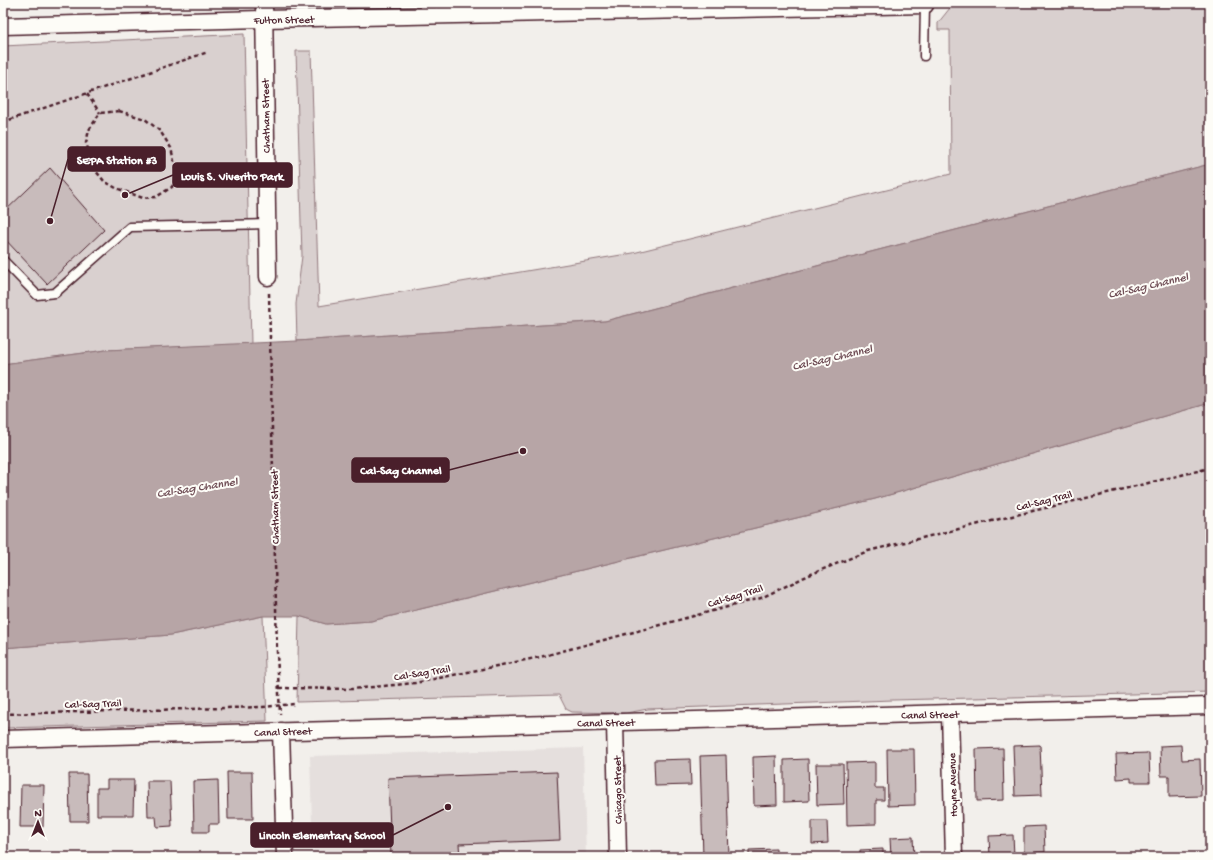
<svg xmlns="http://www.w3.org/2000/svg" width="1213" height="860" font-family="'Gochi Hand',sans-serif">
	<style>
		.built { fill: #e5dfdd }
		.green { fill: #d9d0cf; stroke: #92787d }
		.water { fill: #b7a5a6; stroke: #8b6f75 }
		.building { fill: #c8bbbb; stroke: #4a1f2b }
		.lines { fill: none; stroke-linecap: round; stroke-linejoin: round }
		.service-casing { stroke: #4a1f2b; stroke-width: 11 }
		.minor-casing { stroke: #4a1f2b; stroke-width: 19 }
		.path { stroke: #4a1f2b; stroke-width: 2.5; stroke-dasharray: 4 3; stroke-linecap: butt }
		.service { stroke: #fdfcf7; stroke-width: 8 }
		.minor { stroke: #fdfcf7; stroke-width: 16 }
		.labels { text-anchor: middle; stroke-width: 4; stroke-linejoin: round; paint-order: stroke }
		.street-label { font-size: 11px; fill: #4a1f2b; stroke: #fdfcf7 }
		.water-label { font-size: 12px; font-style: italic; fill: #704e56; stroke: #fdfcf7 }
		.leader { fill: none; stroke: #4a1f2b; stroke-width: 1.5 }
		.callout-dot { fill: #4a1f2b; stroke: #fdfcf7; stroke-width: 1.5 }
		.callout { fill: #4a1f2b; stroke: #4a1f2b; stroke-width: 1.5 }
		.callout-label { font-size: 12px; text-anchor: middle; font-weight: bold; fill: #fff }
	</style>
	<rect width="100%" height="100%" fill="#f2efeb"/>
	<filter id="ink" filterUnits="userSpaceOnUse"><feTurbulence type="fractalNoise" baseFrequency=".025" numOctaves="2"/><feDisplacementMap in="SourceGraphic" scale="8" xChannelSelector="R" yChannelSelector="G"/><feConvolveMatrix kernelMatrix="1 2 1 2 8 2 1 2 1" color-interpolation-filters="sRGB"/></filter>
	<g filter="url(#ink)">
		<path class="built" d="M583,748L586,857H313L310,756Z"/>
		<g class="green">
			<path d="M954,3H1210V164L605,321L297,341L296,304L302,256L296,51H311L319,306L633,253L951,174L950,30H938V23Z"/>
			<path d="M244,34L251,344L106,350L3,364V46Z"/>
			<path d="M1210,403V692L893,700L648,709L626,713L572,712L566,709L559,695L297,702L299,616L326,624L371,621L875,499Z"/>
			<path d="M263,616L267,721L3,728V648L171,635Z"/>
		</g>
		<path class="water" d="M1210,164V403L875,499L371,621L326,624L299,616H263L171,635L3,648V364L106,350L297,341L605,321Z"/>
		<g class="building">
			<path d="M50,168L104,230L47,284L3,237V213Z"/>
			<path d="M1040,745L1042,795L1015,796L1013,746Z"/>
			<path d="M1181,745L1182,760L1200,759L1201,796L1169,797V776H1161L1160,746Z"/>
			<path d="M1003,748L1004,800L977,801L976,749Z"/>
			<path d="M887,749H914L915,805L888,806Z"/>
			<path d="M1149,753L1150,782H1131V778L1117,779L1116,754Z"/>
			<path d="M726,755L729,857H703L700,756Z"/>
			<path d="M776,756L777,805L754,806L753,757Z"/>
			<path d="M690,759L691,785L655,786L654,760Z"/>
			<path d="M808,759L809,801L784,802V760Z"/>
			<path d="M875,762V788H884V800H876V824L847,825L846,763Z"/>
			<path d="M816,764H843L844,804L817,805Z"/>
			<path d="M227,772H252L253,819H228Z"/>
			<path d="M557,772L560,840L459,844L460,857H391L388,778Z"/>
			<path d="M69,774H87L88,821H70Z"/>
			<path d="M107,780H134L133,815H97V788H107Z"/>
			<path d="M218,780L219,824H209V832H194L193,781Z"/>
			<path d="M147,781H170L172,826L157,827L156,817H148Z"/>
			<path d="M21,785H44L43,827H20Z"/>
			<path d="M812,821H827L828,843L812,844Z"/>
			<path d="M1044,826L1045,852L1024,853V827Z"/>
			<path d="M1013,835L1014,856L990,857L989,836Z"/>
			<path d="M913,837L914,857H891L890,838Z"/>
			<path d="M776,849V857H749V850Z"/>
			<path d="M883,849V857H860V850Z"/>
		</g>
		<g class="lines">
			<g class="service-casing">
				<g id="service">
					<path d="M424,3V16"/>
					<path d="M924,56L925,5"/>
					<path d="M3,260L37,295L55,293L130,227L267,224"/>
				</g>
			</g>
			<g class="minor-casing">
				<g id="minor">
					<path d="M264,3L268,277"/>
					<path d="M3,26L264,19L925,5V3"/>
					<path d="M950,714L954,857"/>
					<path d="M615,722L618,857"/>
					<path d="M281,731L285,857"/>
					<path d="M3,739L1210,706"/>
				</g>
			</g>
			<g class="path">
				<path d="M87,94L100,113"/>
				<path d="M119,111L145,119L160,131L171,148L177,174L172,187L156,197L143,198L116,188L104,181L95,170L86,143L89,130L100,113Z"/>
				<path d="M3,122L208,52"/>
				<path d="M269,293L277,652L280,714"/>
				<path d="M279,688L352,689L415,683L540,657L761,598L809,575L868,551L1210,468"/>
				<path d="M3,714L263,707L294,704"/>
			</g>
			<use href="#service" class="service"/>
			<use href="#minor" class="minor"/>
		</g>
	</g>
	<g class="labels">
		<g class="street-label">
			<text transform="translate(284 19) rotate(-1)" y="4">Fulton Street</text>
			<text transform="translate(265 116) rotate(-91)" y="4">Chatham Street</text>
			<text transform="translate(1044 500) rotate(-14)" y="4">Cal-Sag Trail</text>
			<text transform="translate(274 507) rotate(-91)" y="4">Chatham Street</text>
			<text transform="translate(735 595) rotate(-17)" y="4">Cal-Sag Trail</text>
			<text transform="translate(422 672) rotate(-9)" y="4">Cal-Sag Trail</text>
			<text transform="translate(93 703) rotate(-2)" y="4">Cal-Sag Trail</text>
			<text transform="translate(930 714) rotate(-1)" y="4">Canal Street</text>
			<text transform="translate(606 722) rotate(-1)" y="4">Canal Street</text>
			<text transform="translate(283 731) rotate(-2)" y="4">Canal Street</text>
			<text transform="translate(952 785) rotate(-92)" y="4">Hoyne Avenue</text>
			<text transform="translate(617 790) rotate(-91)" y="4">Chicago Street</text>
		</g>
		<g class="water-label">
			<text transform="translate(1148 285) rotate(-13)" y="4">Cal-Sag Channel</text>
			<text transform="translate(832 357) rotate(-13)" y="4">Cal-Sag Channel</text>
			<text transform="translate(197 487) rotate(-9)" y="4">Cal-Sag Channel</text>
		</g>
	</g>
	<path class="leader" d="M50 221L68 159M125 195L173 175M523 451L449 470M448 807L393 835"/>
	<g class="callout-dot">
		<circle cx="50" cy="221" r="4"/>
		<circle cx="125" cy="195" r="4"/>
		<circle cx="523" cy="451" r="4"/>
		<circle cx="448" cy="807" r="4"/>
	</g>
	<g class="callout">
		<rect x="68" y="147" width="97" height="24" rx="4"/>
		<rect x="173" y="163" width="119" height="24" rx="4"/>
		<rect x="352" y="458" width="97" height="24" rx="4"/>
		<rect x="251" y="823" width="142" height="24" rx="4"/>
	</g>
	<g class="callout-label">
		<text x="117" y="164">SEPA Station #3</text>
		<text x="232" y="180">Louis S. Viverito Park</text>
		<text x="401" y="474">Cal-Sag Channel</text>
		<text x="322" y="839">Lincoln Elementary School</text>
	</g>
	<rect width="1213" height="860" fill="none" stroke="#fdfcf7" stroke-width="16"/>
	<rect x="8" y="8" width="1197" height="844" fill="none" stroke="#4a1f2b" stroke-width="1.5" filter="url(#ink)"/>
	<g transform="translate(38 822)" stroke="#fdfcf7" stroke-width="3" paint-order="stroke">
	<path d="M0-3L7 15L0 10L-7 15Z" fill="#4a1f2b"/>
	<text y="-6" font-size="11" font-weight="bold" text-anchor="middle" fill="#4a1f2b">N</text>
	</g>
</svg>
